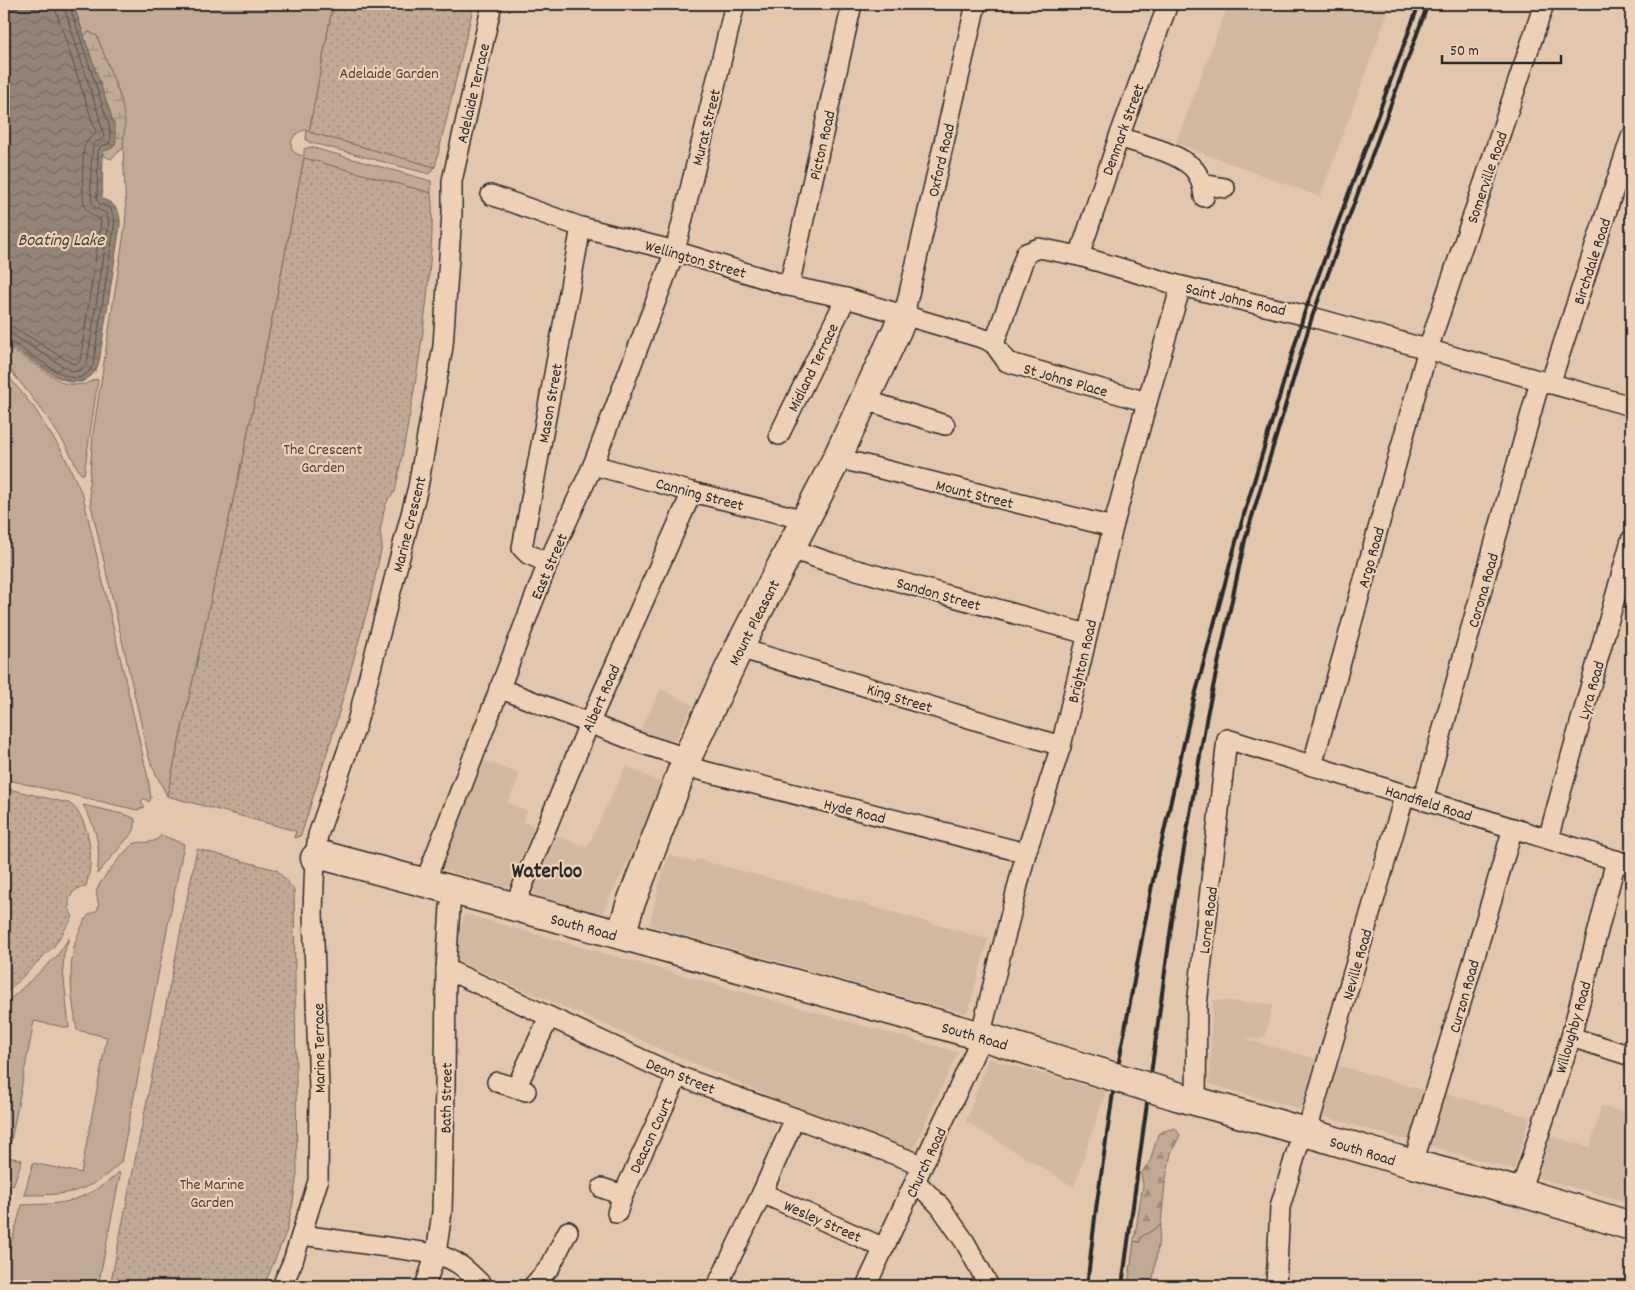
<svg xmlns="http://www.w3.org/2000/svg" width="1635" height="1290" font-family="Dekko,sans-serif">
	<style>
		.built { fill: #d1b9a1 }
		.grass { fill: #c1aa95; stroke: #766a60 }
		.forest { fill: url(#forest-firs); stroke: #766a60 }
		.wetland { fill: url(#wetland-marsh); stroke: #766a60 }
		.park { fill: url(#park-dots); stroke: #766a60 }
		.water { fill: url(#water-waves); stroke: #6b6058 }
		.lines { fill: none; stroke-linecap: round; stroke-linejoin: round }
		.shore { stroke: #554f49; stroke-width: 1 }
		.street-casing { stroke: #2b2b2b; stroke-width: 22 }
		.secondary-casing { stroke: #2b2b2b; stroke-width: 31 }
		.street { stroke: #eed1b5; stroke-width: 19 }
		.secondary { stroke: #eed1b5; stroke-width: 28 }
		.rail { stroke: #2b2b2b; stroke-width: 4 }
		.secondary-bridge-casing { stroke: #2b2b2b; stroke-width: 31; stroke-linecap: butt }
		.secondary-bridge { stroke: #eed1b5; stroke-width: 28 }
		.labels { text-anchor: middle; stroke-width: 4.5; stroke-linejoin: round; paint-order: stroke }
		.park-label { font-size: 16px; fill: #494440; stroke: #eed1b5 }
		.street-label { font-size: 16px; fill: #2b2b2b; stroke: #eed1b5 }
		.water-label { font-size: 18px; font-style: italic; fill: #46413e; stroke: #eed1b5 }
		.district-label { font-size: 21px; font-weight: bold; fill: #2b2b2b; stroke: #eed1b5 }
	</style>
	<defs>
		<pattern id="forest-firs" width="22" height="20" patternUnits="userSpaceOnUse" patternTransform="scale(1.25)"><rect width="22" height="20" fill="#c1aa95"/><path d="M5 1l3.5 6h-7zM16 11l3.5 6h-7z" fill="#9d8b7a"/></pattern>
		<pattern id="wetland-marsh" width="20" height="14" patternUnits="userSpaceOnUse" patternTransform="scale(1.25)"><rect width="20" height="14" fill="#c1aa95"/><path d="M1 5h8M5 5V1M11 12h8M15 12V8" fill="none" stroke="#9d8b7a"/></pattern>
		<pattern id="park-dots" width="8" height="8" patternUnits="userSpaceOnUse" patternTransform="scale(1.25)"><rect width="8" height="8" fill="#c1aa95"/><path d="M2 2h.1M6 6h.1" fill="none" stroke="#9d8b7a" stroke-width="1.8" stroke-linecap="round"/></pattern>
		<pattern id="water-waves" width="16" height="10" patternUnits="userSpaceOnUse" patternTransform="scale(1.25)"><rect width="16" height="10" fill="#958476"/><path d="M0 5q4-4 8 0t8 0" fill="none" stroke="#7a6c61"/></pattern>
	</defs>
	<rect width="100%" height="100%" fill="#e2c7ad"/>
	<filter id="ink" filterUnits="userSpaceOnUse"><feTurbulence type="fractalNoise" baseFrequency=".02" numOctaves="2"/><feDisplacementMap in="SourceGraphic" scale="10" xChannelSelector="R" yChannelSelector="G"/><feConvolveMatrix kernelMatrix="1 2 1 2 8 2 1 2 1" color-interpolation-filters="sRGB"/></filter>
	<g filter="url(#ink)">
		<g class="built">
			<path d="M1228,4H1391L1320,197L1176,143Z"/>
			<path d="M661,689L693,705L675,740L670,742L639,732Z"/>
			<path d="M483,760L520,774L508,803L527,811L523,822L534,826L509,888L441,869Z"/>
			<path d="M626,766L662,783L654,808L603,912L599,913L535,895L532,888L554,835L587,847Z"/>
			<path d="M669,855L694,862L696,859L796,885L988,939L968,1011L965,1013L890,993L649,925L658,891L657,890Z"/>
			<path d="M464,914L958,1052L910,1157L453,959Z"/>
			<path d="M1213,1000L1273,1004L1265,1036L1259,1040L1249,1038L1248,1040L1317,1059L1303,1107L1299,1109L1209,1084Z"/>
			<path d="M988,1059L1106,1091L1074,1187L966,1122Z"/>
			<path d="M1337,1065L1423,1090L1409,1141L1322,1116Z"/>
			<path d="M1445,1093L1530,1117L1514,1170L1430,1146Z"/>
			<path d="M1601,1106L1631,1114V1203L1538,1178L1550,1136L1590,1147Z"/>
		</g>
		<g class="grass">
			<path d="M73,4H333L309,132L435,167L429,174L309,142L306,139L307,130C289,131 284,154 304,156V149L310,147L431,181V193L304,158L275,305L239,474L167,796L152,766L148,754L91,505L89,485L93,433L125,226L126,212L123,148L124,121L121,99L97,36L89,32L84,35Z"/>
			<path d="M4,345L63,383L75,385L85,384L96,379L98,380L84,474H81L79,471L66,446L45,414L4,362Z"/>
			<path d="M4,371L35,409L46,427L62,451L83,496L148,778L151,798L149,802L144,798L141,802L145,807L137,810L4,779Z"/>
			<path d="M83,805L127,815L135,819V827L133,832L97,874C101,847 97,829 83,805Z"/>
			<path d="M161,835L184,844L121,1162C88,1194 68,1195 24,1195L33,1163L81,1173L107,1037L77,1030C71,994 65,957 83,924C84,921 87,916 89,915C93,912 96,913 98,908C100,901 95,897 97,890C100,880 124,852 133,844C143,840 154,846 161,835Z"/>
			<path d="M69,938L64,954L63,969L69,1028L34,1021L8,1157L22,1160L13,1186L4,1182V1005L57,956Z"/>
			<path d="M119,1172L120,1175L98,1286H4V1269L22,1205C36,1204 54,1205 69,1201C85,1197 108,1184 119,1172Z"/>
			<path d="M1161,1225L1152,1286H1128L1134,1241L1139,1242L1140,1237Z"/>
		</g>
		<path class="forest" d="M1175,1128L1180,1135L1171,1153L1165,1183L1161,1225L1141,1237L1140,1242L1134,1241L1143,1185L1141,1174L1151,1159L1158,1134L1164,1131Z"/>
		<path class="wetland" d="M89,32L97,36L121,99L125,121L123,148L111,159L106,157L103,153L84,35Z"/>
		<g class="park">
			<path d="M333,4H474L435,167L309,132Z"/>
			<path d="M304,158L431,193C434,221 431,248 429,276C423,349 409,420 395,492L389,498L385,506L380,531L382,546L370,600L334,730L302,832L300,836L294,838L296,831L167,796L239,474L275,305Z"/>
			<path d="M4,788L68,803C75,806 77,811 81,817C92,840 93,862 86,886C69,889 65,903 73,917L54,946L4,995Z"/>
			<path d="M197,849L277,870L294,890L297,1173L293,1202L287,1230L264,1286H110Z"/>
		</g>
		<path class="water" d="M4,4H73L114,124C116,138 120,149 103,151L102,199C116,203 121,212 120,226L99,362L96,370L91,376L82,382H70L57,377L4,343Z"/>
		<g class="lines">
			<g class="shore">
				<path d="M4,325L15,328L71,363L76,364L80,361L101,222L100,219C94,216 88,213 85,207C81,197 83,158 84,147L88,140L96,132L56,11L55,4"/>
				<path d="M4,333L11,334L69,370C76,373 83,371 87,363L109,222L106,213C101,210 95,210 93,204C89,198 91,150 94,143L103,139L104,137L98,113L63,4"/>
				<path d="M4,339L8,340C22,348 62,378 75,378C84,378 90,372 93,365L115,221L111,209L100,204L97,200L98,151L101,146L109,144L111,139L109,125L69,4"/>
			</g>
			<g class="street-casing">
				<g id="street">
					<path d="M1119,137C1142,145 1171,150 1191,166C1200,174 1203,187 1204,197"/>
					<path d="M1202,184L1225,188"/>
					<path d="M491,195L581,227L675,251L789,286L846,298L985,339L994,344L1026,253L1039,248L1079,256L1181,286L1312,317L1631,406"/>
					<path d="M1079,256L1119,137L1168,4"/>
					<path d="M789,286L852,4"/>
					<path d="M904,315L976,4"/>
					<path d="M994,344L1007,362L1147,402"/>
					<path d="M1550,384L1631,137"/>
					<path d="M865,400L945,425"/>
					<path d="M779,435L846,298"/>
					<path d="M837,458L1113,527"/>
					<path d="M593,465L692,492L806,520"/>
					<path d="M791,549L832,563L1087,634"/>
					<path d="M548,563L528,554L522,548L581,227"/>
					<path d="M739,648L1061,746"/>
					<path d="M499,688L640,743L687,758"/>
					<path d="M684,766L1026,853"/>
					<path d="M1312,766L1428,349L1544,4"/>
					<path d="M1423,800L1540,381"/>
					<path d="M1548,839L1631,540"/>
					<path d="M425,882L548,563L593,465L675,251L735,4"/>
					<path d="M514,907L589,724L692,492"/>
					<path d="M446,969L678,1076L795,1118L923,1165"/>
					<path d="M1571,1037L1631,1056"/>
					<path d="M497,1082L526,1091"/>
					<path d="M516,1088L549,1017"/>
					<path d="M1196,1101L1197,1005L1227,739L1631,865"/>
					<path d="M795,1118L762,1193L884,1248"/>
					<path d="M1413,1164L1513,828"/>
					<path d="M915,1181L940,1206L965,1242L989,1286"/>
					<path d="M602,1188L623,1195"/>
					<path d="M1520,1192L1571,1037L1616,860"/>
					<path d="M617,1213L623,1195L678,1076"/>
					<path d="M302,1235L436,1254C459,1261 466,1269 483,1286"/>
					<path d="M282,1286L293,1261L318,1181L319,1090L313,912L315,858L318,835L356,726L418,487L443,346L452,213V181L492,4"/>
					<path d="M425,1286L436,1254L442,1212L445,1088L446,969L450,907"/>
					<path d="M533,1286L550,1267L568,1231"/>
					<path d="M717,1286L762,1193"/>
					<path d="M866,1286L957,1092L978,1045L1026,853L1061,746L1113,527L1147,402L1181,286"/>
					<path d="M1276,1286L1280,1207L1300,1140L1309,1124L1405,794"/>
				</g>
			</g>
			<g class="secondary-casing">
				<g id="secondary">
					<path d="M315,858L325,856L621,935L981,1036L1092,1070"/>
					<path d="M621,935L630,905L687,758L739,648L837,458L904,315"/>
					<path d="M1177,1096L1278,1124L1413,1164L1520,1192L1631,1226"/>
				</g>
			</g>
			<use href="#street" class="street"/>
			<use href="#secondary" class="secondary"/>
			<g class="rail">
				<path d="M1087,1286L1096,1209L1113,1093L1152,885L1193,703L1237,538L1304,314L1419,4"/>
				<path d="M1122,1286L1173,913L1207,715L1245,540L1312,317L1428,4"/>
			</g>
			<g class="secondary-bridge-casing">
				<path id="secondary-bridge" d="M1092,1070L1177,1096"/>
			</g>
			<use href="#secondary-bridge" class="secondary-bridge"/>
		</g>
	</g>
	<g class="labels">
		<g class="park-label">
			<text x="389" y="78">Adelaide Garden</text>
			<text x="323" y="454">The Crescent<tspan x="323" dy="18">Garden</tspan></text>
			<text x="212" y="1189">The Marine<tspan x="212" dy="18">Garden</tspan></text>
		</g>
		<g class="street-label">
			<text transform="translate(472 93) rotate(-77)" y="6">Adelaide Terrace</text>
			<text transform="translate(705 127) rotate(-76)" y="6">Murat Street</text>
			<text transform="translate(1122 129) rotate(-70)" y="6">Denmark Street</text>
			<text transform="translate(821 145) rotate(-77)" y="6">Picton Road</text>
			<text transform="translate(940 160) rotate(-77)" y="6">Oxford Road</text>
			<text transform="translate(1486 177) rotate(-71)" y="6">Somerville Road</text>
			<text transform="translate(696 258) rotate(16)" y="6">Wellington Street</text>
			<text transform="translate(1591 261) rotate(-72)" y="6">Birchdale Road</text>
			<text transform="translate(1236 298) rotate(13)" y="6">Saint Johns Road</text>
			<text transform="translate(812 367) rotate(-64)" y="6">Midland Terrace</text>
			<text transform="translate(1066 379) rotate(16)" y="6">St Johns Place</text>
			<text transform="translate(549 403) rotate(-80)" y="6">Mason Street</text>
			<text transform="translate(700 493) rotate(15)" y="6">Canning Street</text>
			<text transform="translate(975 493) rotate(14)" y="6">Mount Street</text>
			<text transform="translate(408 524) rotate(-76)" y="6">Marine Crescent</text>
			<text transform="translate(1370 557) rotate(-74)" y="6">Argo Road</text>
			<text transform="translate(548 566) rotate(-67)" y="6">East Street</text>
			<text transform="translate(1482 590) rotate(-74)" y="6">Corona Road</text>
			<text transform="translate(939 593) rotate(16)" y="6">Sandon Street</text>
			<text transform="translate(753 622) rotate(-63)" y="6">Mount Pleasant</text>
			<text transform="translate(1081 661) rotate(-77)" y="6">Brighton Road</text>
			<text transform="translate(1590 690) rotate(-74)" y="6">Lyra Road</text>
			<text transform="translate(900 697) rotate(17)" y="6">King Street</text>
			<text transform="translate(600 698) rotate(-66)" y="6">Albert Road</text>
			<text transform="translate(1429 802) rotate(17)" y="6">Handfield Road</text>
			<text transform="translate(855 810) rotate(14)" y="6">Hyde Road</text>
			<text transform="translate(1207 920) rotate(-83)" y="6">Lorne Road</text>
			<text transform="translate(584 926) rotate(15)" y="6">South Road</text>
			<text transform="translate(1356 964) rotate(-74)" y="6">Neville Road</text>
			<text transform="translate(1463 996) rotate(-74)" y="6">Curzon Road</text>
			<text transform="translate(1572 1027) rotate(-74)" y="6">Willoughby Road</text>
			<text transform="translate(975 1035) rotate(16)" y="6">South Road</text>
			<text transform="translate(318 1048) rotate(-91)" y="6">Marine Terrace</text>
			<text transform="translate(681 1075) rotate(22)" y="6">Dean Street</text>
			<text transform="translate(445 1098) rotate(-89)" y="6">Bath Street</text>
			<text transform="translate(650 1135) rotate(-65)" y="6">Deacon Court</text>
			<text transform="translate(1363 1150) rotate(17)" y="6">South Road</text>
			<text transform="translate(925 1162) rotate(-65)" y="6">Church Road</text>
			<text transform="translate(823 1220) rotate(24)" y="6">Wesley Street</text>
		</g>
		<g class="water-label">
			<text x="61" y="245">Boating Lake</text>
		</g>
		<g class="district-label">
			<text x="547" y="877">Waterloo</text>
		</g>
	</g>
	<rect width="1635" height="1290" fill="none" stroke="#eed1b5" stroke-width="20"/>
	<rect x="10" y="10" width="1615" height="1270" fill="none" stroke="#2b2b2b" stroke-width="2" filter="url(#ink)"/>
	<path d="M1442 55v8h119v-8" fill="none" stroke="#2b2b2b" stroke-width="2.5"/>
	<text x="1450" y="55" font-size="15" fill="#2b2b2b" stroke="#eed1b5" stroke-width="4" paint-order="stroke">50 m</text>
</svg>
